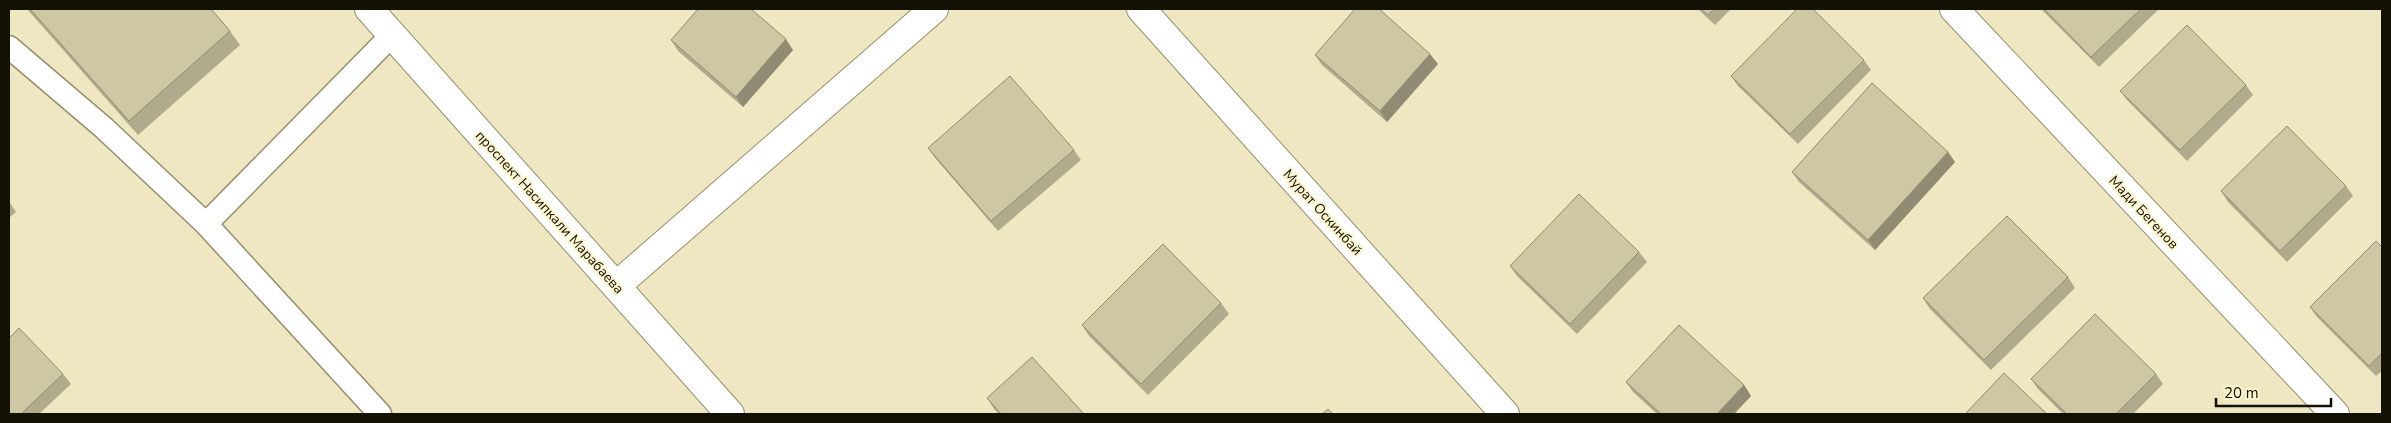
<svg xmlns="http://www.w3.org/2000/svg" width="2391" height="423" font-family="'Nunito Sans',sans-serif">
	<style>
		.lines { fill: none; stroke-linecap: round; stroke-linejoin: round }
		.lane-casing { stroke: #958e6c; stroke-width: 25 }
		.street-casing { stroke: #958e6c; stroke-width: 30 }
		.secondary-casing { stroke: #958e6c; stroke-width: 30 }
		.lane { stroke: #fff; stroke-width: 22 }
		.street { stroke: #fff; stroke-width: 28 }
		.secondary { stroke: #fff; stroke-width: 28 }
		.wall { fill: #b0ab8c }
		.shaded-wall { fill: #908b72 }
		.building { fill: #cdc7a3; stroke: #908b72 }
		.labels { text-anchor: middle; stroke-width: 4.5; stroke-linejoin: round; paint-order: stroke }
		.street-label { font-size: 14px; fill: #131004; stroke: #fbf5cf }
	</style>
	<rect width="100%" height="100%" fill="#eee7c2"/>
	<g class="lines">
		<g class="lane-casing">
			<g id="lane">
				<path d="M9,47L104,128L206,224L380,414"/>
				<path d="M206,224L392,35"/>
			</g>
		</g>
		<g class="street-casing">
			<g id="street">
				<path d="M1141,9L1505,414"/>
				<path d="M1954,9L2335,414"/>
				<path d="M616,286L934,9"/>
			</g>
		</g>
		<g class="secondary-casing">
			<path id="secondary" d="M369,9L730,414"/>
		</g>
		<use href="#lane" class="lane"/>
		<use href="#street" class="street"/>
		<use href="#secondary" class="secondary"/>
	</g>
	<g class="wall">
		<path d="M27,9H211L230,31L240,45L138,135Z"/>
		<path d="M1698,9H1731L1715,25Z"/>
		<path d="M2041,9H2159L2099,67Z"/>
		<path d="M671,40L793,50L743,107L678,51Z"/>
		<path d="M1315,55L1438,64L1387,122L1322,65Z"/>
		<path d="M1864,60L1871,70L1798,144L1738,86L1731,76Z"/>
		<path d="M2246,85L2253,95L2187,161L2128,101L2120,91Z"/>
		<path d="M928,148L1074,150L1081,160L998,231L935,158Z"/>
		<path d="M1948,152L1955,162L1875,250L1799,182L1792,172Z"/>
		<path d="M2346,186L2353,196L2287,262L2228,202L2221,191Z"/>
		<path d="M9,201L16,212L9,218Z"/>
		<path d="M2382,247V371L2376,376L2317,317L2310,307Z"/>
		<path d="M1639,252L1647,262L1577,334L1517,276L1510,266Z"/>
		<path d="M2068,277L2075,288L1991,370L1930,309L1923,298Z"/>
		<path d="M1221,303L1229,314L1148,395L1089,336L1082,325Z"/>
		<path d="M63,374L71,384L39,414H9Z"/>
		<path d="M2156,374L2163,384L2133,414H2063L2038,389L2031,379Z"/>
		<path d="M1626,382L1744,385L1751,396L1734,414H1657L1633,392Z"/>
		<path d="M987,398L1084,414H999L994,409Z"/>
	</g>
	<g class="shaded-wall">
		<path d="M786,39L793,50L743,107L736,97Z"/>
		<path d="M1430,54L1438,64L1387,122L1380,111Z"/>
		<path d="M1948,152L1955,162L1875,250L1868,240Z"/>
		<path d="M1744,385L1751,396L1734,414H1717Z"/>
	</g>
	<g class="building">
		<path d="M30,9H211L230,31L129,121Z"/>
		<path d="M698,9H751L786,39L736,97L671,40Z"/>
		<path d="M1355,9H1379L1430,54L1380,111L1315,55Z"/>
		<path d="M1701,9H1714L1708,15Z"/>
		<path d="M1797,9H1813L1864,60L1790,134L1731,76Z"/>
		<path d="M2044,9H2141L2091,57Z"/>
		<path d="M2187,25L2246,85L2180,150L2120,91Z"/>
		<path d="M1010,76L1074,150L991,221L928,148Z"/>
		<path d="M1872,83L1948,152L1868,240L1792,172Z"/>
		<path d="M2287,126L2346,186L2280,251L2221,191Z"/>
		<path d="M1579,194L1639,252L1570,324L1510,266Z"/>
		<path d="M2007,216L2068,277L1984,360L1923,298Z"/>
		<path d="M2376,241L2382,247V353L2369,366L2310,307Z"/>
		<path d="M1163,244L1221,303L1141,384L1082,325Z"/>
		<path d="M2095,314L2156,374L2116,414H2067L2031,379Z"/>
		<path d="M1679,325L1744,385L1717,414H1661L1626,382Z"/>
		<path d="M19,328L63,374L21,414H9V338Z"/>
		<path d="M1032,357L1084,414H1001L987,398Z"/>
		<path d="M2004,373L2047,414H1965Z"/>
		<path d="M1328,409L1333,414H1322Z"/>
	</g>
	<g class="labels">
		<g class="street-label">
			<text transform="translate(550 212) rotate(48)" y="5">проспект Насипкали Марабаева</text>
			<text transform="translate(1323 212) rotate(48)" y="5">Мурат Оскинбай</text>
			<text transform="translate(2144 212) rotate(47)" y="5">Мади Бегенов</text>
		</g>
	</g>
	<rect width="2391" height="423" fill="none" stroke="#131004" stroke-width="20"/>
	<path d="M2216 398v8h115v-8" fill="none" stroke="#131004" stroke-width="2.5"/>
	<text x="2224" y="398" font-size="15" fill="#131004" stroke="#fbf5cf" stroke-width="4" paint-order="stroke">20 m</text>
</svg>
